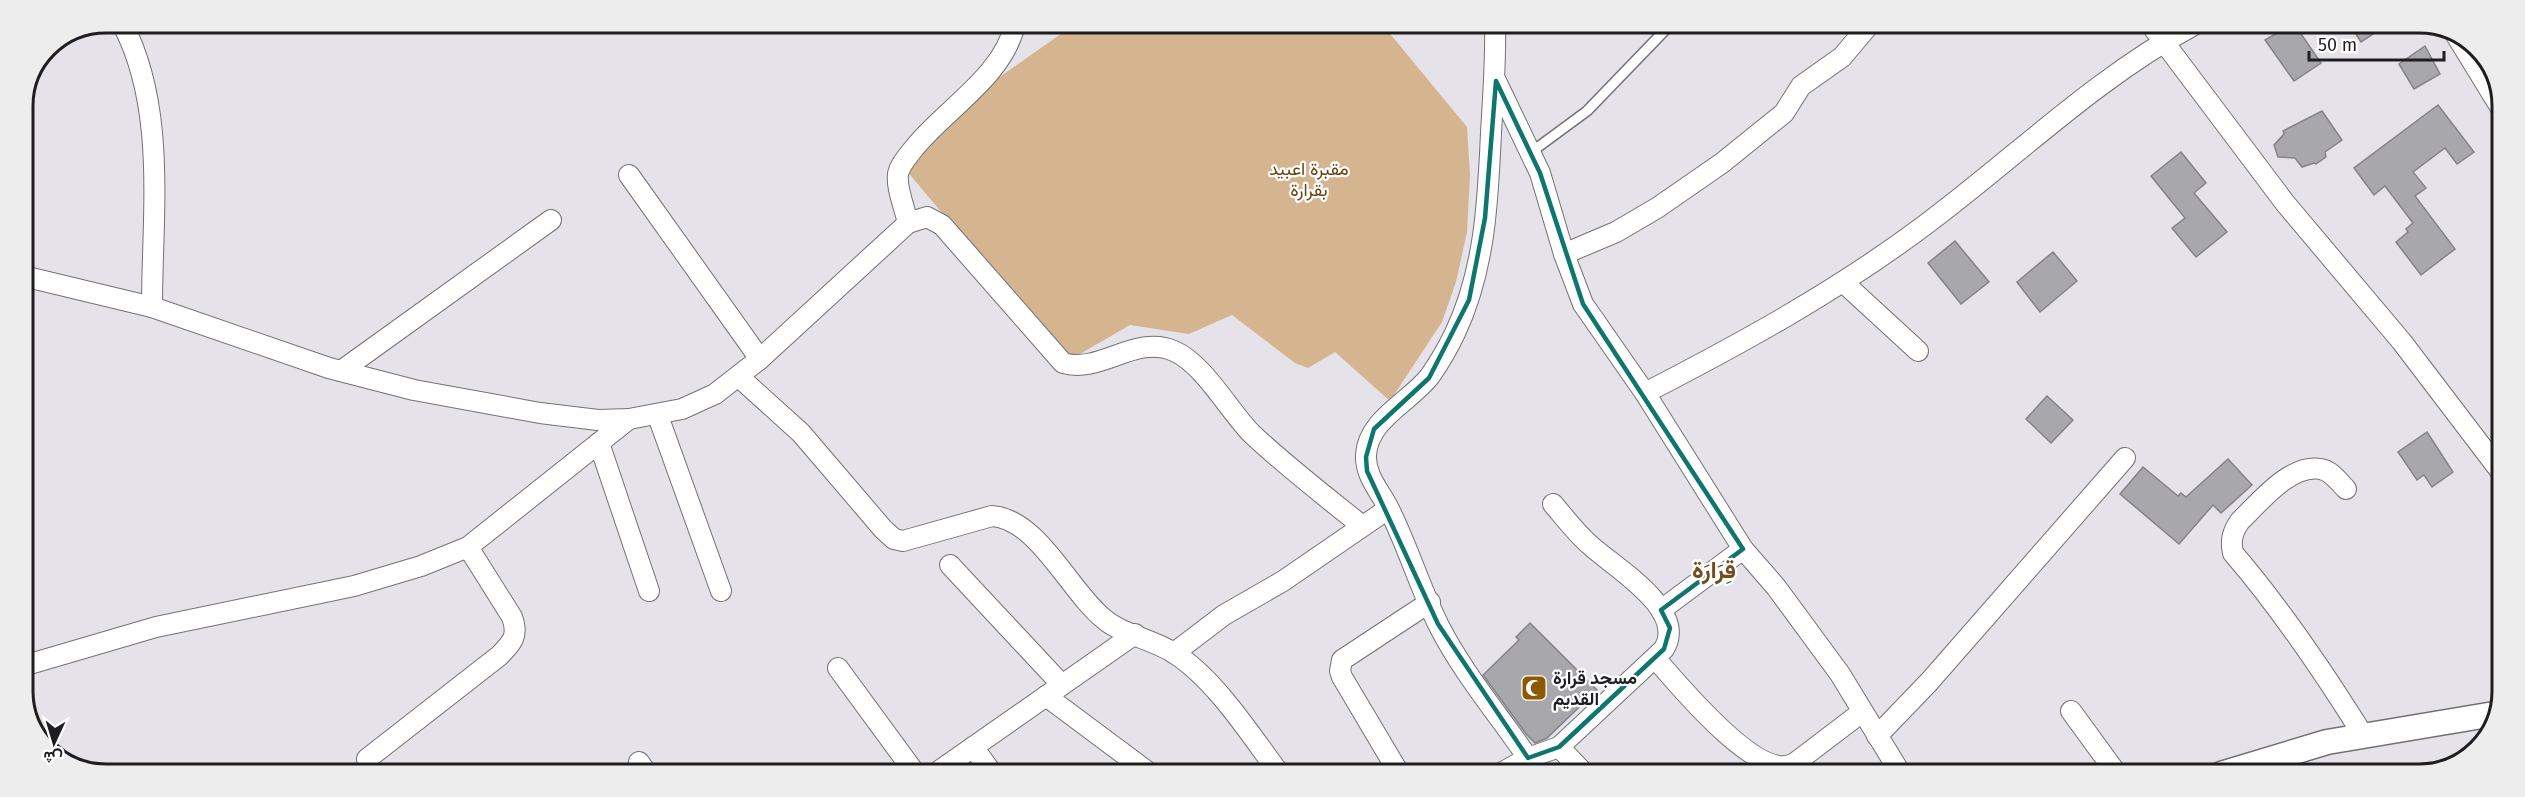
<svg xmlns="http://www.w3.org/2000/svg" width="2525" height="797" font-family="'Fira Sans',Vazirmatn,sans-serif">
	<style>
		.green { fill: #d5b590 }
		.building { fill: #a8a7ac; stroke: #858389; stroke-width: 1.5 }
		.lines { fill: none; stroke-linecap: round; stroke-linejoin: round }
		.service-casing { stroke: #737176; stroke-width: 12 }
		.minor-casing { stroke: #737176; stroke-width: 22 }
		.tertiary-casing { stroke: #737176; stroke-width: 27 }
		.service { stroke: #fff; stroke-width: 9 }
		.minor { stroke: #fff; stroke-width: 20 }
		.tertiary { stroke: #fff; stroke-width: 24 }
		.marked { fill: none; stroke: #0f766e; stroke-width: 4.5; stroke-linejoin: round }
		.labels { text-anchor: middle; stroke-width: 4.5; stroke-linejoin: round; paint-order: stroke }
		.park-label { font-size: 18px; fill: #68430c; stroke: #fff }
		.poi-label { font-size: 18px; font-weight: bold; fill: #1e1e20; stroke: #fff; text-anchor: start }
		.district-label { font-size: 24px; font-weight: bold; fill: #714d1d; stroke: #fff }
		.rim { fill: none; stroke: #1e1e20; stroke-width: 3 }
	</style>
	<rect width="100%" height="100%" fill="#e5e3e9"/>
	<path class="green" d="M1075,24H1382L1467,127L1470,175L1467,232L1456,282L1442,322L1390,401L1335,352L1308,368L1295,363L1232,315L1189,334L1130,325L1073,358L1021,307L906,170L991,83Z"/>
	<g class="building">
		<path d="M2291,25H2295L2321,63L2294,81L2265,40Z"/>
		<path d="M2350,25H2387L2361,42Z"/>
		<path d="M2425,46L2440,74L2414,89L2399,64Z"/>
		<path d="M2438,105L2474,152L2457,164L2445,148L2413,172L2426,188L2415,196L2455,249L2421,275L2396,242L2408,232L2406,229L2413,223L2385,186L2374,195L2354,168Z"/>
		<path d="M2322,111L2342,140L2325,152L2326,157L2316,164L2314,163L2302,167L2295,158L2278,157L2274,145L2284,134L2283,131Z"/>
		<path d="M2181,152L2206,183L2194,193L2227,232L2196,257L2172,228L2185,218L2151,176Z"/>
		<path d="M1955,241L1989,282L1961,304L1928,263Z"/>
		<path d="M2053,252L2077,281L2040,312L2017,282Z"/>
		<path d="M2047,396L2073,420L2051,443L2026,419Z"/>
		<path d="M2427,432L2453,472L2432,487L2424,475L2417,480L2398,452Z"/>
		<path d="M2228,459L2252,485L2221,513L2213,505L2179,544L2120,494L2143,467L2178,496L2181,493L2186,497Z"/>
		<path d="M1530,623L1597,690L1547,738L1535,743L1527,735L1483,675L1519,640L1516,637Z"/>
	</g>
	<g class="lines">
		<g class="service-casing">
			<path id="service" d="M1530,153L1587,111L1671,24"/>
		</g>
		<g class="minor-casing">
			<g id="minor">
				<path d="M122,23C167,108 152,214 152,307"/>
				<path d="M1495,24C1496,61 1493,97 1491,133C1488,201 1485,270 1455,333C1448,348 1439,363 1430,376C1410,402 1368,419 1366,455C1365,476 1380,491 1389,509C1408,547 1420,588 1439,626C1463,673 1498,714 1528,758"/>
				<path d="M2151,25L2285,203L2402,342L2501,472"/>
				<path d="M2456,35L2502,110"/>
				<path d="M1496,81L1540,173L1564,254L1583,304L1645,393L1743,549L1776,587L1840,674L1901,774"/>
				<path d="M629,175L760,359"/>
				<path d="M908,223C905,209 896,188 898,174C900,164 909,155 915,147C947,108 1004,75 1015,24"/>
				<path d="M1564,254L1616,232L1657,208L1722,163L1784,113L1801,86L1842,57L1869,25"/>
				<path d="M23,276L152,307L329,368L414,390L540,413L598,420L629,419L682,409L715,394L760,359L908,223L927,217L942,225L1063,363C1101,374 1135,334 1174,351C1204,364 1229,411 1252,434C1287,467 1325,496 1361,525"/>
				<path d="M1844,283L1918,351"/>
				<path d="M341,371L551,220"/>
				<path d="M739,377L801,433L883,529L894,539L903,541L992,516C1038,519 1070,592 1104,619C1123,635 1152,639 1174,653C1215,679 1250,734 1279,773"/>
				<path d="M1645,393C1742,343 1837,291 1925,225C2015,158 2094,79 2194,25"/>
				<path d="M658,416L721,591"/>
				<path d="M599,443L649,591"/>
				<path d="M2346,489C2339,482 2331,470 2320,469C2290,464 2260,502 2240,521C2233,531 2230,540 2233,553C2282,610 2323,671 2363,735"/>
				<path d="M950,565L1062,685"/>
				<path d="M1661,610L1743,549"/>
				<path d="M1174,653L1224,615L1283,581L1388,509"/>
				<path d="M1655,658C1677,683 1759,784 1795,763L1862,712"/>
				<path d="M23,666L156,627L354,586L421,566L468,547L629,419"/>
				<path d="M838,668L915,773"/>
				<path d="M1046,696L1148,772"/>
				<path d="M2071,711L2117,774"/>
				<path d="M1877,736L1929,682L2125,458"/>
				<path d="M973,747L992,773"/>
				<path d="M1559,747L1584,773"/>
				<path d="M367,759L499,656C512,643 519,636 512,617L468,547"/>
				<path d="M639,762L646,772"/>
				<path d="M936,773L1135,634"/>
				<path d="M1399,773L1342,677L1340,671L1342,660L1430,602"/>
				<path d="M1501,773L1528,758L1559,747L1664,649C1688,610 1615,568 1590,545C1576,533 1565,518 1553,504"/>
			</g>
		</g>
		<g class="tertiary-casing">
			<path id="tertiary" d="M2221,774L2327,742L2500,713"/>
		</g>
		<use href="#service" class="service"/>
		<use href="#minor" class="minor"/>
		<use href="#tertiary" class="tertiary"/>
	</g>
	<path class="marked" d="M1496,81L1540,173L1583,304L1743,549L1661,610L1670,628L1664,649L1559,747L1528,758L1438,624L1367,471L1366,457L1374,429L1429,378L1469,300L1485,218Z"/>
	<defs>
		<g id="mosque-square" transform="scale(1.35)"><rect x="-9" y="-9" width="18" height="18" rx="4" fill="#8b5903" stroke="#fff"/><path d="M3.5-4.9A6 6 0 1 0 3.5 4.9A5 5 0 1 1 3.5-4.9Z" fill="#fff"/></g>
	</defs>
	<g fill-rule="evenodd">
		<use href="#mosque-square" x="1534" y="688"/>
	</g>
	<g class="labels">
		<g class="park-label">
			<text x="1309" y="175">مقبرة اعبيد<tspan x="1309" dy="21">بقرارة</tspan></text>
		</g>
		<g class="poi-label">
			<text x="1553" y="684">مسجد قرارة<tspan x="1553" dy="21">القديم</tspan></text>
		</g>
		<g class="district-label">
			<text x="1714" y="578">قِرَارَة</text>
		</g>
	</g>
	<path d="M0 0H2525V797H0ZM106 33H2419A73 73 0 0 1 2492 106V691A73 73 0 0 1 2419 764H106A73 73 0 0 1 33 691V106A73 73 0 0 1 106 33Z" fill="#ededed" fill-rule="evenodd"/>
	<path class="rim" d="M106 33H2419A73 73 0 0 1 2492 106V691A73 73 0 0 1 2419 764H106A73 73 0 0 1 33 691V106A73 73 0 0 1 106 33Z"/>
	<g transform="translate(54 743) rotate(184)" stroke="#ffffff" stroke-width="4.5" paint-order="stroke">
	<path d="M0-4.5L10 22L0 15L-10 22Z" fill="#1e1e20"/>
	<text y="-9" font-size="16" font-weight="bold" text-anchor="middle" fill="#1e1e20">ش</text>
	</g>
	<path d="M2309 51v9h135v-9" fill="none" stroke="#1e1e20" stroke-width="3"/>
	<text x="2318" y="51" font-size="18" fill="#1e1e20" stroke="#ffffff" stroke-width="4.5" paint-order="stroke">50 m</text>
</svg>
